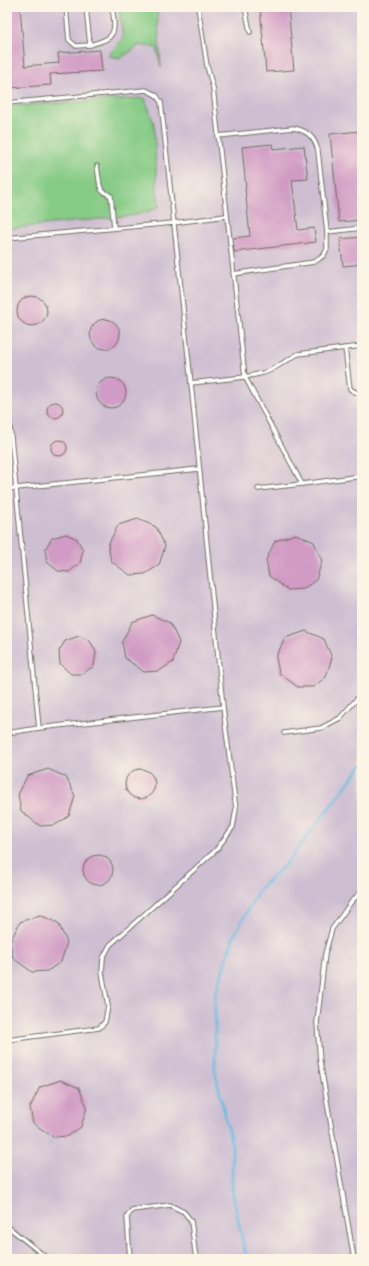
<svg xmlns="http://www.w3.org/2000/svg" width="369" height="1266" font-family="Mynerve,sans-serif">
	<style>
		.industrial { fill: #cebed1 }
		.green { fill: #85ca85; stroke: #587a58 }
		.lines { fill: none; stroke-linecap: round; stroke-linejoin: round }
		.stream { stroke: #64bee2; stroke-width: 2.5 }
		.building { fill: #d19bc5 }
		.lane-casing { stroke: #726d64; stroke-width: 5.5 }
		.lane { stroke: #fff; stroke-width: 3.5 }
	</style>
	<rect width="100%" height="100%" fill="#fcf5e5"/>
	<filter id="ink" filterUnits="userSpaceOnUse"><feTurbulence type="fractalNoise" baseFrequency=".025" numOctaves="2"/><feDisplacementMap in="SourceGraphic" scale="8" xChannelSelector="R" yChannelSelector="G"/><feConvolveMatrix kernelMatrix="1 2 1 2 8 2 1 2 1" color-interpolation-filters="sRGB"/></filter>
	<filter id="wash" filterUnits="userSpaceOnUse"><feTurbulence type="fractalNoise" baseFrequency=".012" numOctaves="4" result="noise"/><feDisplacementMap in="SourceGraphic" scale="16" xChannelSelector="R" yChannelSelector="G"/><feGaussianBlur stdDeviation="0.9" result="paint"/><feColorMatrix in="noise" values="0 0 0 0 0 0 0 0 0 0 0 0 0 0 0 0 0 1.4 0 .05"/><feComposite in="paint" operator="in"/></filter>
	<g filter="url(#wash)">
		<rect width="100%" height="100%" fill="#f5e8ce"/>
		<rect class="industrial" x="7" y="7" width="355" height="1252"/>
		<g class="green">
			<path d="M117,7H157L161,68L157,48L140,45L121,58L108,56L123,38L119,10Z"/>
			<path d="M145,98L154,124L157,190L159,207L137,215L7,229V106Z"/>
		</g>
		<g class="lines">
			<path class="stream" d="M247,1259L242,1239L232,1190V1146L215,1071V995L233,938L259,889L286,864L362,765"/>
		</g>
		<g id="blocks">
			<g class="building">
				<path d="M7,7H20L25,66L59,63L58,53L100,50L102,71L50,74L51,85L9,88L7,67Z"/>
				<path d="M260,7H288L294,70L266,72Z"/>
				<path d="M360,131L362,147V220L339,222L330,134Z"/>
				<path d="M272,144L273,149L304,146L308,179L292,180L298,230L314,228L316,242L234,252L233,238L250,236L245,188H246L242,147Z"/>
				<path d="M362,237V264L343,266L340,239Z"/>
				<circle cx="32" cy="311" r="15"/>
				<circle cx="105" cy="334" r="15"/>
				<circle cx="111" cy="393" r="15"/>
				<circle cx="55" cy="410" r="8"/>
				<circle cx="59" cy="448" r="8"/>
				<path d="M138,519L156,527L165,546L159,565L145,574L130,575L111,561L108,545L118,525Z"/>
				<path d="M66,534L77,539L83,550L80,563L69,572L58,571L47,562L45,549L52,538Z"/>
				<path d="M296,534L314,542L322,561L316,580L303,589L288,590L269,576L266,560L275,541Z"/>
				<path d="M152,615L170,623L179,642L173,662L159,671L144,672L125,658L122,642L132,622Z"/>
				<path d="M306,631L324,639L332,658L326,677L313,687H298L279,673L276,657L285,638Z"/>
				<path d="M79,636L90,641L96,652L94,666L82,674H71L60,664L59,651L65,641Z"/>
				<path d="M48,769L66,777L75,796L69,816L55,825L40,826L21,811L18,795L27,776Z"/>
				<circle cx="140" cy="784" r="15"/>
				<circle cx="98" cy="870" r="15"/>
				<path d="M40,915L58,923L67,942L61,962L47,971L32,972L13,958L10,942L20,922Z"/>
				<path d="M61,1080L79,1088L87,1107L81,1127L68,1136L53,1137L33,1123L30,1107L40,1087Z"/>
			</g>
		</g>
	</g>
	<g filter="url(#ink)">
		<use href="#blocks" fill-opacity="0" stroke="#726d64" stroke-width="1"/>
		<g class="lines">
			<g class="lane-casing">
				<g id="lane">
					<path d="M66,7L69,40L76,46L90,45L86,7"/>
					<path d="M198,7L207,66L213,88L245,377L302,484L362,476"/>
					<path d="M245,7L250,32"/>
					<path d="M90,45C104,40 115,40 114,22C114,16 113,12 111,7"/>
					<path d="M7,103L146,90L156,95L161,102L191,383L223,707L236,809L233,827L216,850L110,945L103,958L102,972L108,1006L105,1022L99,1028L7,1040"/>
					<path d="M218,136L293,128C307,130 315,137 318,151L327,232V249L324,255L319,259L314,262L233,274"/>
					<path d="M97,166L100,186L102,191L111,196L114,228"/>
					<path d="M327,232L362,228"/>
					<path d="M7,238L173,223L226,216"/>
					<path d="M345,348L350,389L357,393L362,392"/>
					<path d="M191,383L245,377L263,373L271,370L298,354L362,346"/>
					<path d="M7,395L39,728"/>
					<path d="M361,477L362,489"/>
					<path d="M7,489L199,469"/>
					<path d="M258,489L302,484"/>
					<path d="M7,733L39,728L223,707"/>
					<path d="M284,733L321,728L340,718L362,693"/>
					<path d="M7,1226L48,1259"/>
					<path d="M130,1259L127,1217L132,1210L170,1205L184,1212L191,1221L196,1259"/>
					<path d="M354,1259L320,1061L317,1023L325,954L332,929L352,901L362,891"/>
				</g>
			</g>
			<use href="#lane" class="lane"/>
		</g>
	</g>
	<rect width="369" height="1266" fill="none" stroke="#fcf5e5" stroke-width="24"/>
</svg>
